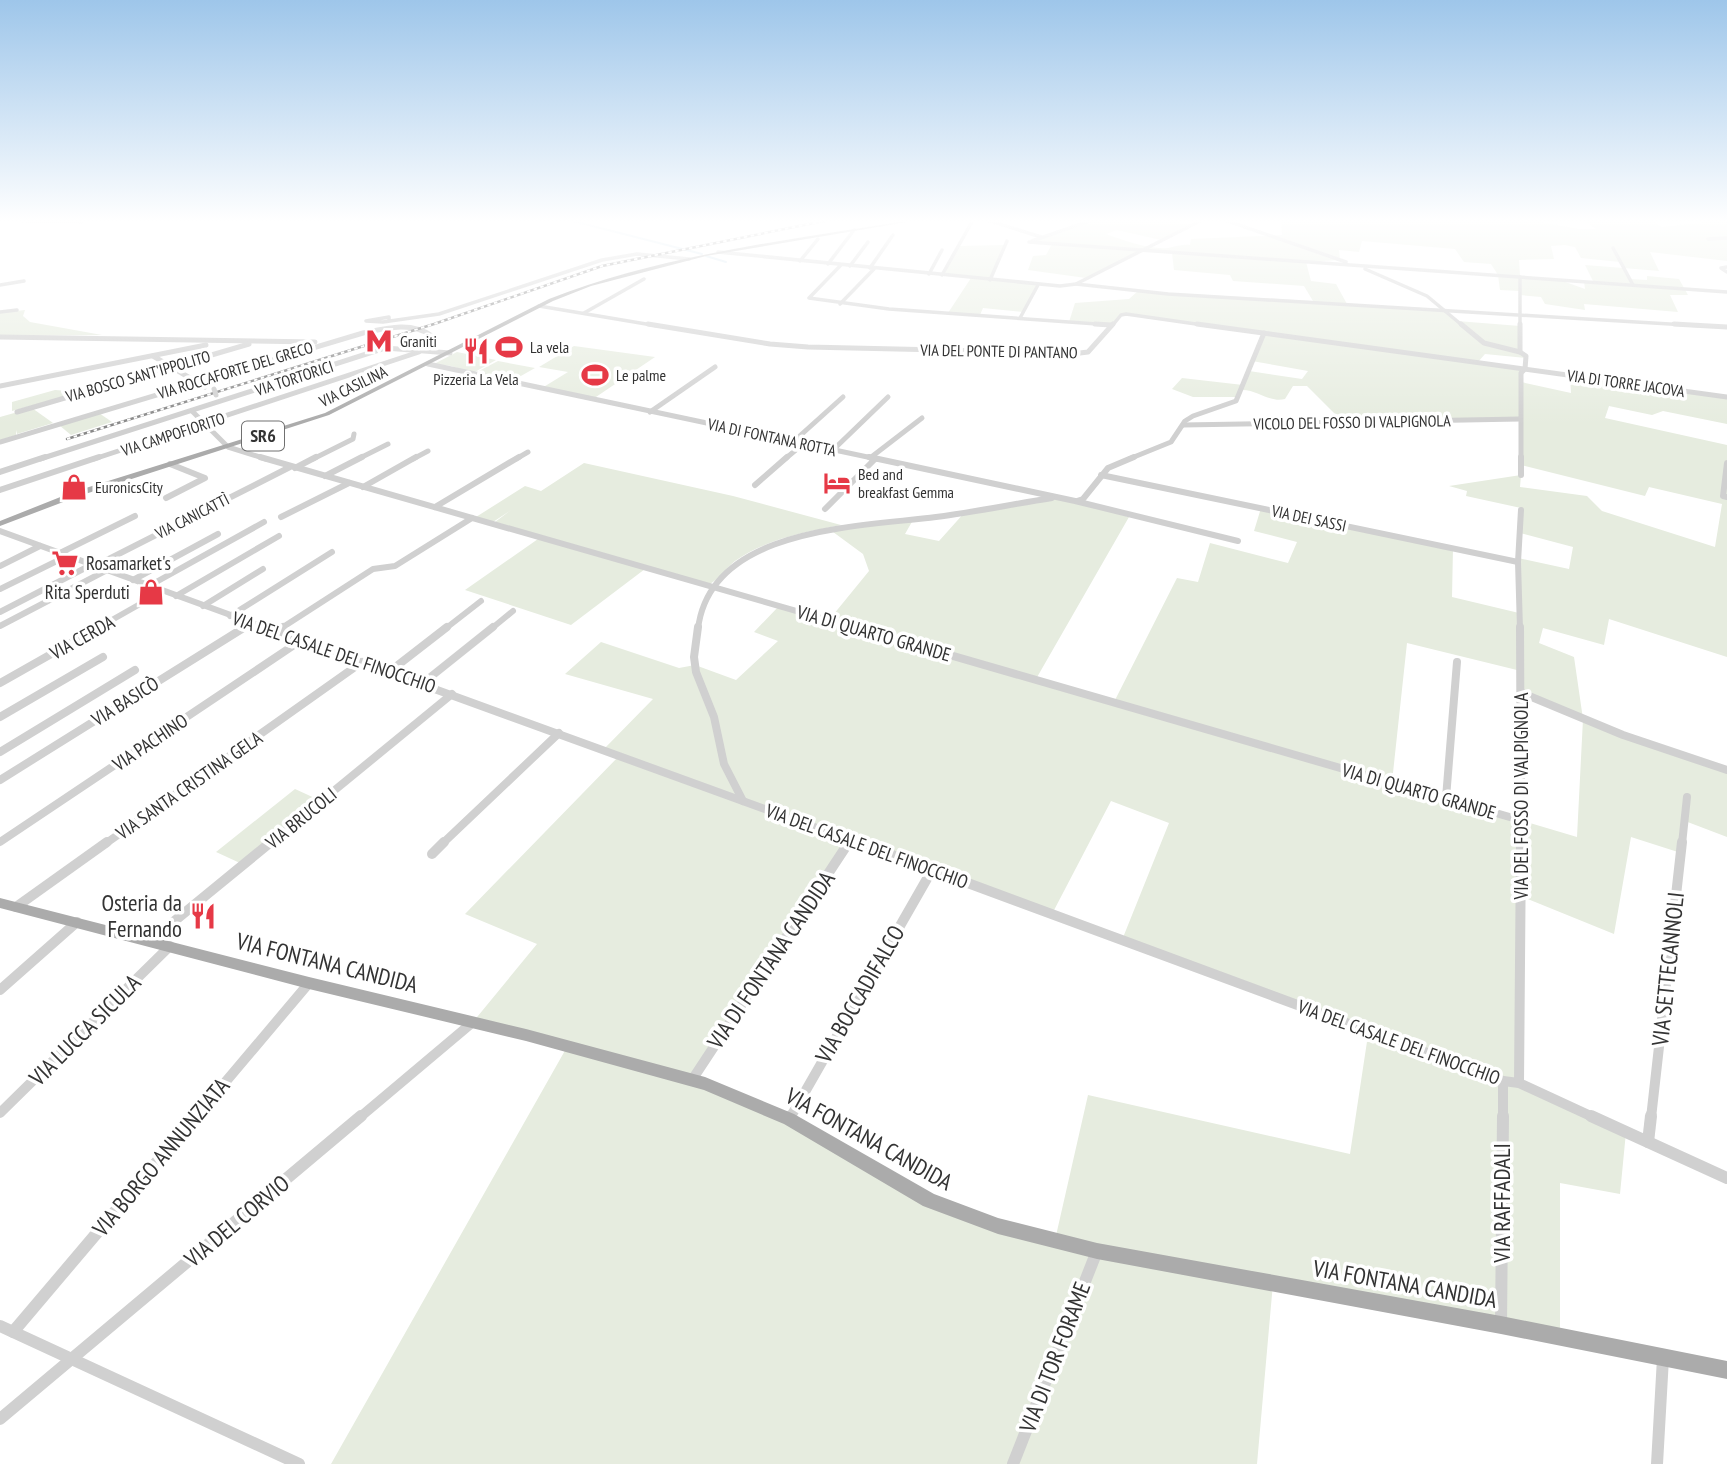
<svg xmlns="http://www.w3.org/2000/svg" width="1727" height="1464" font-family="'PT Sans Narrow',sans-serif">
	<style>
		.green { fill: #e6ecdf; fill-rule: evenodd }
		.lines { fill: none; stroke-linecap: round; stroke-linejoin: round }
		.stream { stroke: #cfe2ee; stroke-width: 2 }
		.minor-far5 { stroke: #d0d0d0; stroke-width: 3.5 }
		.minor-far4 { stroke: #d0d0d0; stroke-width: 5 }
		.minor-far3 { stroke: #d0d0d0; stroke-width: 6 }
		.minor-far2 { stroke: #d0d0d0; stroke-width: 8 }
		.minor-far1 { stroke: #d0d0d0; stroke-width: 10 }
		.minor { stroke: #d0d0d0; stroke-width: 12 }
		.major { fill: #ababab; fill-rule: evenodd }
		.rail-casing { stroke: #888; stroke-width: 2.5 }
		.rail { stroke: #fff; stroke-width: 2; stroke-dasharray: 3.5; stroke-linecap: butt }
		.minor-bridge { stroke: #d0d0d0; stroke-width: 5 }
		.labels { text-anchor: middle; stroke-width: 7; stroke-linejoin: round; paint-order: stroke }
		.far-poi-label { font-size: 16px; fill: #333; stroke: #fff; text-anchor: start }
		.far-street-label { font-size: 16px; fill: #333; stroke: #fff }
		.shield { fill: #fff; stroke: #707070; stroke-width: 2 }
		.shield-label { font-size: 18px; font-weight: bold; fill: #333 }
		.poi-label { font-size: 19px; fill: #333; stroke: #fff; text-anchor: start }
		.street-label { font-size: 19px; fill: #333; stroke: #fff }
		.near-poi-label { font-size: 23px; fill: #333; stroke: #fff; text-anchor: end }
		.near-street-label { font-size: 23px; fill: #333; stroke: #fff }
	</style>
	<rect width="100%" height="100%" fill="#fff"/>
	<g class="green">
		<path d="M1092,220H1167L1191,225L1161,240L1117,230L1106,234C1123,240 1150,250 1168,248C1175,247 1181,244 1190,245L1191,239L1282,235L1281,222C1265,221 1239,224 1225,220H1531L1579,229H1596L1583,220H1652L1662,227L1703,222L1701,220H1727V261L1650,252L1659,271L1624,268L1630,279L1647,280V276L1679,279L1688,295H1670L1678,312L1584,304L1585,310L1545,304L1541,297L1520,295V291L1500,290L1498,275L1491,264L1464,262L1455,249L1362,241L1359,252L1339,250L1340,260L1306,262L1311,281L1336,284L1347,304L1443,309L1457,321L1520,326V352L1526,358L1485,354L1478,362L1525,369L1521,382L1571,393L1570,375L1727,397V424L1663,411L1652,415L1609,406L1605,418L1727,445V657L1609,619L1604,645L1543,628L1539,643L1574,657L1583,719L1727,769V837L1685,821L1681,853L1631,837L1614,934L1520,896L1519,1082L1626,1132L1620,1194L1560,1183V1337L1273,1283L1257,1464H331L567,1047L473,1022L537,944L465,914L619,756L603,750L653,699L565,674L601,642L679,668L695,665L736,680L778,641L754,632L779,606L829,620L869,571L863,554L829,529L913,520L905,534L939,541L965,512L1057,497L1129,517L1036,679L1114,702L1177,578L1198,582L1210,543L1288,563L1297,542L1254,531L1261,508L1453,548L1452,597L1519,613L1518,558L1569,569L1573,547L1520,533L1521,508L1466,496L1467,491L1449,486L1521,475L1520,487L1587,496L1602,511L1715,547L1722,504L1649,487L1645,496L1521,465L1520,419L1343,422L1307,386H1293L1285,399C1269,403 1257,389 1241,390L1238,397H1193L1172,389L1182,378L1243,385L1249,371L1302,379L1308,371L1252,361L1264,333L1122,314L1111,325L1069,322L1075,303L1129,299L1138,291L1313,301L1304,286L1233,281L1230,275L1174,270L1172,253L1141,250L1086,278L1028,270L1033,256L1046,255L1052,244L1029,241ZM1565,245L1575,247L1581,258L1620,262L1623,268L1585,265L1593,281H1584L1585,289L1557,279L1520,276L1519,260L1554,259L1551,246ZM1407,643L1521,671L1522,693L1583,719L1577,837L1392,782ZM1111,801L1169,823L1122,940L1368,1035L1350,1154L1088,1095L1055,1240L888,1178L738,1096L692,1080L851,841L1052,914Z"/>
		<path d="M1006,245L990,280L1038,285L1023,312L983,308L980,315L948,313L971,278L942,275L959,246Z"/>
		<path d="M25,310L23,316L30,322L102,335L0,336V313Z"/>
		<path d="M574,346L655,357L593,399L542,388L568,372L539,367Z"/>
		<path d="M457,352L496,360L473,373L451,366L434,364Z"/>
		<path d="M498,361L535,368L512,381L475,373Z"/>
		<path d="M55,390L81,392L12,411V402Z"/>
		<path d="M32,408L53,423L17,434L16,430V435L0,440V417Z"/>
		<path d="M99,413L112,422L71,435L59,425Z"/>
		<path d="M584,463L733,496L841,525C805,532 766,539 735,561C726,568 720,578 710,584L495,522L511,510L493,522L476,517L525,486L541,491Z"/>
		<path d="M538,539L645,569L571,625L465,590Z"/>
		<path d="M295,789L319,800L240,863L216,852Z"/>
	</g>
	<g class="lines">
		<g class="stream">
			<path d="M569,220L702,254"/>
			<path d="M706,256L726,262"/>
		</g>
		<g class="minor-far5">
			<path d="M0,220L82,222"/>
			<path d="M987,220L1041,237"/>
			<path d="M1225,220L1346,262"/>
			<path d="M1708,239L1727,238"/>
			<path d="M1032,241L1092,220"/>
			<path d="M1029,242L1727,292"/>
			<path d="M1613,248L1633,285"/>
			<path d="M718,252L1060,286L1076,284L1202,220"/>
			<path d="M800,261L818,239"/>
			<path d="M828,264L854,230"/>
			<path d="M841,265L809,298L889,309L1111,325"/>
			<path d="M850,266L868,242"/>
			<path d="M1727,267L1721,268L1727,272"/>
			<path d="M870,268L893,235"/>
			<path d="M1365,269L1427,296L1463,326"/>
			<path d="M929,274L942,250"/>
			<path d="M942,275L973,220"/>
			<path d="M1520,277V326"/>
			<path d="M990,280L1007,241"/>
			<path d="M1076,284L1168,294L1703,326"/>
			<path d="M0,285L24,281"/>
			<path d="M840,304L874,269"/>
			<path d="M539,306L658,326"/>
			<path d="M0,312L17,310"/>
			<path d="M584,313L644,279"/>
			<path d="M1020,318L1038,285"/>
			<path d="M389,320V317L366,321L383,322L439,314L602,260L637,254L689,259"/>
			<path d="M1112,326L1121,315L1126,314L1210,326"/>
		</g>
		<g class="minor-far4">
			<path d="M648,324L770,344L808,347L1080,353L1088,352L1113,324"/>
			<path d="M1095,324L1111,325"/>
			<path d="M1197,324L1727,397"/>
			<path d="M1461,324L1484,343L1520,352"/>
			<path d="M1520,324V352L1526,356L1525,369L1521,373V459"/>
			<path d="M1674,324L1727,327"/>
			<path d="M0,337L315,342"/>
			<path d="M153,356L205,387"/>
			<path d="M428,364L877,459"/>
			<path d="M0,386L206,345"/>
			<path d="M192,411L228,447L266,459"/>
			<path d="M17,412L249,344"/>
			<path d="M650,412L715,367"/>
			<path d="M1183,425L1520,419"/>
			<path d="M0,442L363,333C386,328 412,321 432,336L435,351"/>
			<path d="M793,442L843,397"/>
			<path d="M833,450L888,397"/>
			<path d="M870,458L922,418"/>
			<path d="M40,459L385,348L450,353"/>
			<path d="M94,459L419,352"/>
			<path d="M313,459L353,439L354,434"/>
			<path d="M358,459L388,444"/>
			<path d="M413,459L428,451"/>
			<path d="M516,459L528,452"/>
			<path d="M785,459L803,444"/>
			<path d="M1129,459L1171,442L1185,421L1193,416L1236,401L1264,333"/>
		</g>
		<g class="minor-far3">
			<path d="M260,457L859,629"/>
			<path d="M869,457L1075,501L1238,541"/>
			<path d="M1521,457V475"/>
			<path d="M1727,463L1723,496L1727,497"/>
			<path d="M295,468L316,457"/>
			<path d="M0,472L45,457"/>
			<path d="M1101,475L1518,562"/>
			<path d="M325,476L362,457"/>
			<path d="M755,485L787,457"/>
			<path d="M363,487L416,457"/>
			<path d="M0,490L99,457"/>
			<path d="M166,498L205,478L170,464"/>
			<path d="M1077,501L1083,499L1108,468L1134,457"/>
			<path d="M435,507L519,457"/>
			<path d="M825,509L875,459"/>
			<path d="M281,517L349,483"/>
			<path d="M0,531L269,629"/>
			<path d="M60,553L135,516"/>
			<path d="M0,566L40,546"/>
			<path d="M95,566L290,467"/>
			<path d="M133,580L218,534"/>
			<path d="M149,586L264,522"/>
			<path d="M0,589L67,556"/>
			<path d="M176,596L279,536"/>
			<path d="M203,606L263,569"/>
			<path d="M0,612L91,565"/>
			<path d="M230,616L332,552"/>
			<path d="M0,626L107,570"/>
			<path d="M96,629L163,591"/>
			<path d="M242,629L251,623"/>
			<path d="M280,629L373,569L395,566L472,518"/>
			<path d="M445,629L481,601"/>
			<path d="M491,629L513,611"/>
			<path d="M698,629C710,527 859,527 936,517C975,512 1013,504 1052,498"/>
			<path d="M1520,629L1518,562L1521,510"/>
		</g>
		<g class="minor-far2">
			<path d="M264,627L861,844"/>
			<path d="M698,627L694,657L696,672L714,717L724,764L743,801"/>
			<path d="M853,627L1520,820"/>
			<path d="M1520,627L1521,844"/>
			<path d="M275,632L283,627"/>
			<path d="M389,672L447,627"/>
			<path d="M0,683L99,627"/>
			<path d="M423,683L493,627"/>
			<path d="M1522,693L1623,735L1727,770"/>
			<path d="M0,717L103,657"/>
			<path d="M0,752L135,670"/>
			<path d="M0,780L245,627"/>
			<path d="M1446,798L1457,662"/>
			<path d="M0,842L300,641"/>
			<path d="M105,844L362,662"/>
			<path d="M269,844L452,694"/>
			<path d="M442,844L559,733"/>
			<path d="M848,844L851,840"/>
			<path d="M1682,844L1687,797"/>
		</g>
		<g class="minor-far1">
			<path d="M857,842L1503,1081L1519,1083L1595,1118"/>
			<path d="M432,854L444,842"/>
			<path d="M16,907L107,842"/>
			<path d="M150,941L271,842"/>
			<path d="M0,990L77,922"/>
			<path d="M692,1080L849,842"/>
			<path d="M1519,1083L1521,842"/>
			<path d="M0,1113L170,946"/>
			<path d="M195,1118L309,983"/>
			<path d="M359,1118L473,1022"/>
			<path d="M790,1118L932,870"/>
			<path d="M1503,1118V1081"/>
			<path d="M1651,1118L1682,842"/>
		</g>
		<g class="minor">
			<path d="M1591,1116L1727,1178"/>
			<path d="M789,1119L791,1116"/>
			<path d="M1648,1142L1651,1116"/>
			<path d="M1501,1325L1503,1116"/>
			<path d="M0,1326L299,1464"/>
			<path d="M13,1332L196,1116"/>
			<path d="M0,1419L361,1116"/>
			<path d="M1013,1464L1097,1251"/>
			<path d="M1657,1464L1663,1358"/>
		</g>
		<g class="major">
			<path d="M911,220H919L706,256L591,286L553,301L329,415L79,496L0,526V521L73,492L325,413L549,299C664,254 790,240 911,220Z"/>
			<path d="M0,898L309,977L526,1029L705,1077L794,1114L934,1194L998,1218L1097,1243L1501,1316L1727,1361V1379L1501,1334L1097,1259L998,1234L923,1206L784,1124L704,1090L526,1041L309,989L0,908Z"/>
		</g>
		<g class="rail-casing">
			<path id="rail" d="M67,439L434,324L602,266L829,220"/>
		</g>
		<use href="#rail" class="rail"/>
		<path class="minor-bridge" d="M214,389L216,395"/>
	</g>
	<linearGradient id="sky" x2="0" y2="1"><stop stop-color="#9ec6ea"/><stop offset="0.52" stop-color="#fff"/><stop offset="1" stop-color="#fff" stop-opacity="0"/></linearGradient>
	<rect width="1727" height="425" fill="url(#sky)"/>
	<defs>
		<g id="metro-bare" transform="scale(2.1)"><path d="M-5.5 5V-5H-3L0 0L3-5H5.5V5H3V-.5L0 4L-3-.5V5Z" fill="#e63946" stroke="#fff" stroke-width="2.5" paint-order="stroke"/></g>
		<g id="stadium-bare" transform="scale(2.1)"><path d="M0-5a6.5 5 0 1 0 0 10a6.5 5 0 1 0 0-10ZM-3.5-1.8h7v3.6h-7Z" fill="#e63946" stroke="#fff" stroke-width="2.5" paint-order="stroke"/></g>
		<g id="restaurant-bare" transform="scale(2.1)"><path d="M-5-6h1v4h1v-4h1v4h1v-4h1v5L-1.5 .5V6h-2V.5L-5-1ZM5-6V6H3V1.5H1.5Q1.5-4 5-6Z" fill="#e63946" stroke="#fff" stroke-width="2.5" paint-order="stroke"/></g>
		<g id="hotel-bare" transform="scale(2.1)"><path d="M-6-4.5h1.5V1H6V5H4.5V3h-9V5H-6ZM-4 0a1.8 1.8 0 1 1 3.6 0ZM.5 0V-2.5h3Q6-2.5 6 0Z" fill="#e63946" stroke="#fff" stroke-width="2.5" paint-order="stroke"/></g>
		<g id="shop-bare" transform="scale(2.1)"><path d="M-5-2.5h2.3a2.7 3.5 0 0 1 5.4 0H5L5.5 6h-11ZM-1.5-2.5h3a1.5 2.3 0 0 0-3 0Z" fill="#e63946" stroke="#fff" stroke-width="2.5" paint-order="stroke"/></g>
		<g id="supermarket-bare" transform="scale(2.1)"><path d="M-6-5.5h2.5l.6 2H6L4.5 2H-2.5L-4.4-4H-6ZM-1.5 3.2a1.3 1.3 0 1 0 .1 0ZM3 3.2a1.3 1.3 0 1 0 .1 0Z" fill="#e63946" stroke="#fff" stroke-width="2.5" paint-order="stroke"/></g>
	</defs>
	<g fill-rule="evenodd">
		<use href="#metro-bare" x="379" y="341"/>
		<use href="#stadium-bare" x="509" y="347"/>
		<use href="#restaurant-bare" x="476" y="351"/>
		<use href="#stadium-bare" x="595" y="375"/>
		<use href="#hotel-bare" x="837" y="483"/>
		<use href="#shop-bare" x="74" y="487"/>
		<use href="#supermarket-bare" x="65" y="563"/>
		<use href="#shop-bare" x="151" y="592"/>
		<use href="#restaurant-bare" x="203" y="916"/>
	</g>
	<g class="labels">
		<g class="far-poi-label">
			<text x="400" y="347">Graniti</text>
			<text x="530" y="353">La vela</text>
			<text x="616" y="381">Le palme</text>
			<text x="476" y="385" text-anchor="middle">Pizzeria La Vela</text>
			<text x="858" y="480">Bed and<tspan x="858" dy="18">breakfast Gemma</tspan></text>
			<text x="95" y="493">EuronicsCity</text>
		</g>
		<g class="far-street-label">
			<text transform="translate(999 351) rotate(1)" y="6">VIA DEL PONTE DI PANTANO</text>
			<text transform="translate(235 370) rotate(-17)" y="6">VIA ROCCAFORTE DEL GRECO</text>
			<text transform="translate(138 376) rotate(-16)" y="6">VIA BOSCO SANT'IPPOLITO</text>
			<text transform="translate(294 378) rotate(-18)" y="6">VIA TORTORICI</text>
			<text transform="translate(1626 383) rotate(8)" y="6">VIA DI TORRE JACOVA</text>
			<text transform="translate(353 386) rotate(-26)" y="6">VIA CASILINA</text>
			<text transform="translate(1352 422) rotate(-1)" y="6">VICOLO DEL FOSSO DI VALPIGNOLA</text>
			<text transform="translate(173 434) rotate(-18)" y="6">VIA CAMPOFIORITO</text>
			<text transform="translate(772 437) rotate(12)" y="6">VIA DI FONTANA ROTTA</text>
			<text transform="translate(192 516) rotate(-27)" y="6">VIA CANICATTÌ</text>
			<text transform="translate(1309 518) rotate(12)" y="6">VIA DEI SASSI</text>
		</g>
		<rect class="shield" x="242" y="421.5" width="42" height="29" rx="5"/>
		<g class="shield-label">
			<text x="263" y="442">SR6</text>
		</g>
		<g class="poi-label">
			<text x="86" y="570">Rosamarket's</text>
			<text x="130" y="599" text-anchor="end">Rita Sperduti</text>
		</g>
		<g class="street-label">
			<text transform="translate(874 633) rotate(16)" y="7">VIA DI QUARTO GRANDE</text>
			<text transform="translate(82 637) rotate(-29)" y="7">VIA CERDA</text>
			<text transform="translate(334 652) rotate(19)" y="7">VIA DEL CASALE DEL FINOCCHIO</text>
			<text transform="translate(125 701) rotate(-32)" y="7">VIA BASICÒ</text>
			<text transform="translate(150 742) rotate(-34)" y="7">VIA PACHINO</text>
			<text transform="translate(189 785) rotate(-35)" y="7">VIA SANTA CRISTINA GELA</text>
			<text transform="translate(1419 791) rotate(16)" y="7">VIA DI QUARTO GRANDE</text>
			<text transform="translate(1521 796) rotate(-90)" y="7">VIA DEL FOSSO DI VALPIGNOLA</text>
			<text transform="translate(301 818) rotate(-39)" y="7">VIA BRUCOLI</text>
			<text transform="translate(867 846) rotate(20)" y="7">VIA DEL CASALE DEL FINOCCHIO</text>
			<text transform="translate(1399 1042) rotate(20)" y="7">VIA DEL CASALE DEL FINOCCHIO</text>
		</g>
		<g class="near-poi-label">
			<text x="182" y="911">Osteria da<tspan x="182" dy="26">Fernando</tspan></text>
		</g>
		<g class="near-street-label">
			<text transform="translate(771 960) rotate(-56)" y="8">VIA DI FONTANA CANDIDA</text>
			<text transform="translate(327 963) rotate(14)" y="8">VIA FONTANA CANDIDA</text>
			<text transform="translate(1668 969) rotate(-84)" y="8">VIA SETTECANNOLI</text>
			<text transform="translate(860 994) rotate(-60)" y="8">VIA BOCCADIFALCO</text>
			<text transform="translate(85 1030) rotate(-45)" y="8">VIA LUCCA SICULA</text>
			<text transform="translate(869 1139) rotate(29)" y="8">VIA FONTANA CANDIDA</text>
			<text transform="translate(161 1157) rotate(-50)" y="8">VIA BORGO ANNUNZIATA</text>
			<text transform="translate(1502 1203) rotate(-90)" y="8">VIA RAFFADALI</text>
			<text transform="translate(237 1221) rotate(-40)" y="8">VIA DEL CORVIO</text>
			<text transform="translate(1405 1284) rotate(10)" y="8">VIA FONTANA CANDIDA</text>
			<text transform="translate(1055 1357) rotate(-69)" y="8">VIA DI TOR FORAME</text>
		</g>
	</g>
</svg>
